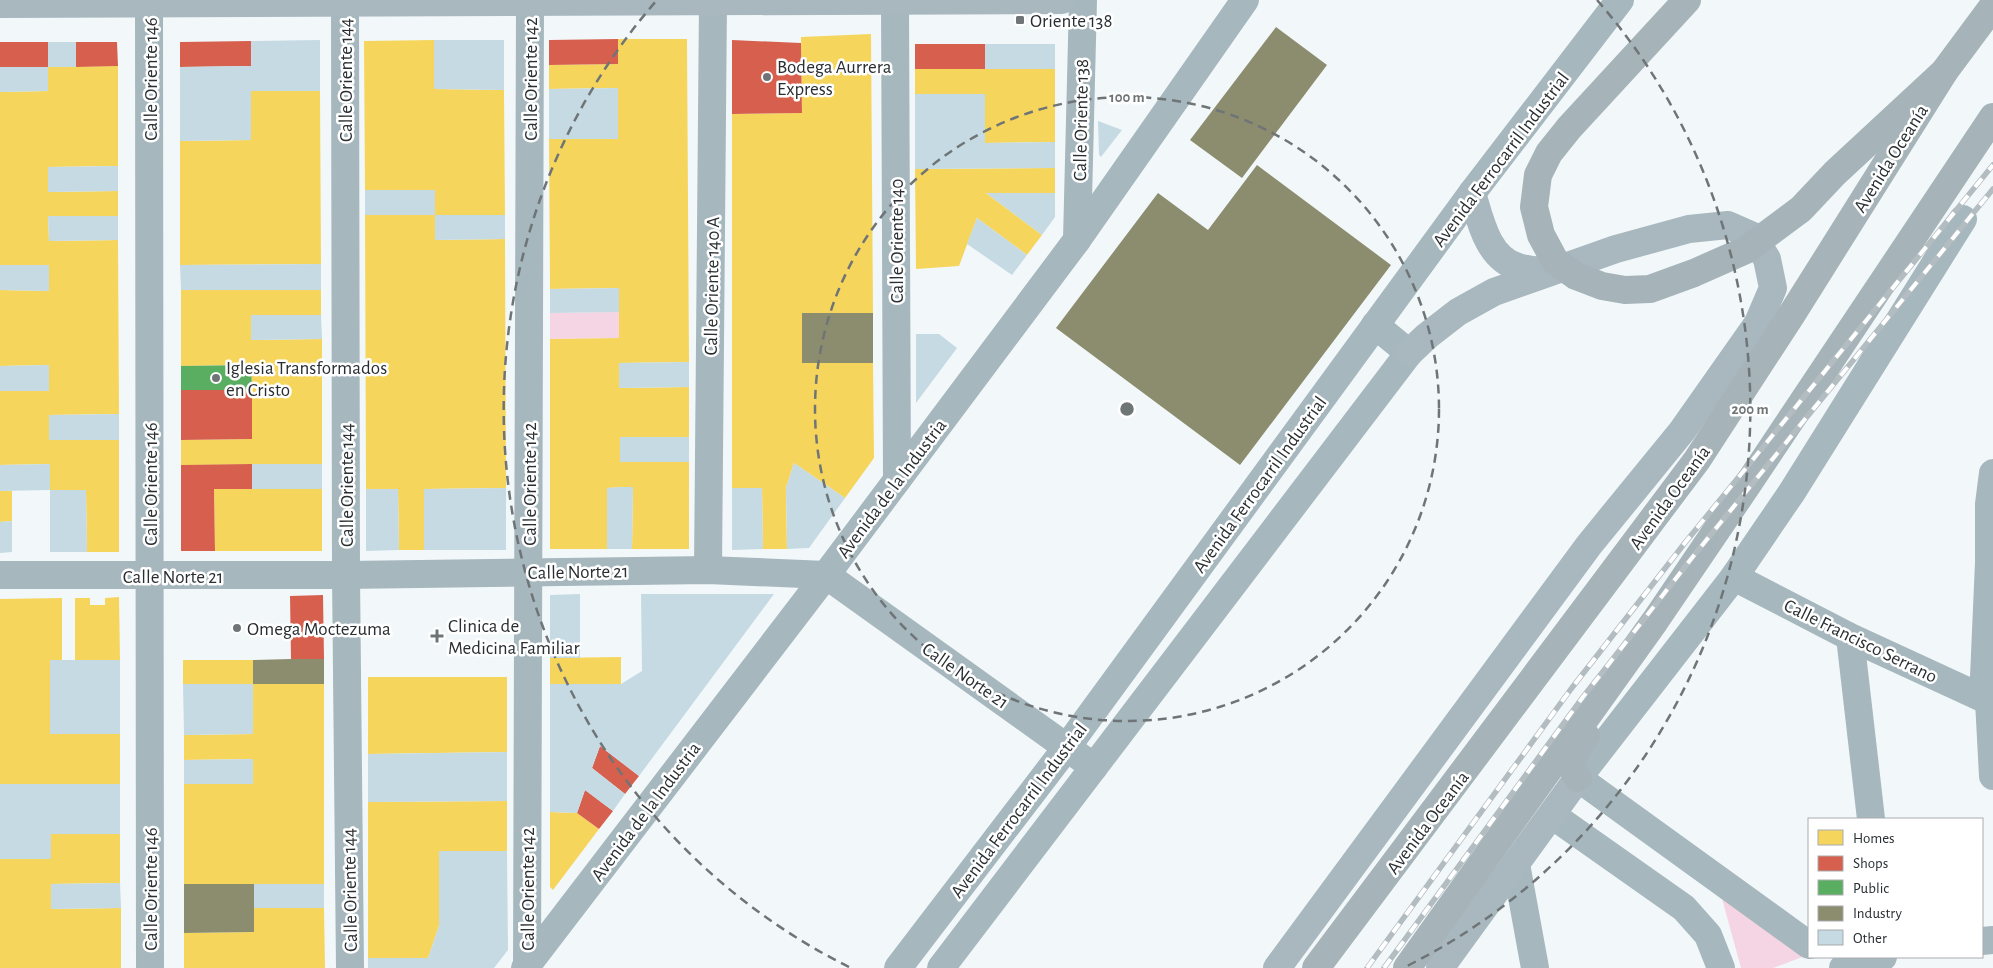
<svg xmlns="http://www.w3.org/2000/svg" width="1993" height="968" font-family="'Alegreya Sans',sans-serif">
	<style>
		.green { fill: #f5d5e3 }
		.homes { fill: #f6d55c }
		.shops { fill: #d6604d }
		.public { fill: #5aae61 }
		.industry { fill: #8c8c6e }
		.building { fill: #c5dae3 }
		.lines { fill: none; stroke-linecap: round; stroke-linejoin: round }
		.minor { stroke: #a6b7be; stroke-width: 28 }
		.major { stroke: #a8b8be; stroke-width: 28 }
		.highway { stroke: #a6b4b9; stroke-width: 28 }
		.rail-casing { stroke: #b2bcc1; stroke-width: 5.5 }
		.rail { stroke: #fff; stroke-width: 4; stroke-dasharray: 11; stroke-linecap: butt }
		.highway-bridge { stroke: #a6b4b9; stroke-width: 28 }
		.ring { fill: none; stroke: #6f7577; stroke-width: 2.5; stroke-dasharray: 9 6 }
		.poi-dot { fill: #6f7577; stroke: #fff; stroke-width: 2 }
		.labels { text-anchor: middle; stroke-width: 5; stroke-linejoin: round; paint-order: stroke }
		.poi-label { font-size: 19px; fill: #282e31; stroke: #fff; text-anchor: start }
		.street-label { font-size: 19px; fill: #282e31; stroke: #fff }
		.centre { fill: #6f7577; stroke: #fff; stroke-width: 2.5 }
		.ring-label { font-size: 15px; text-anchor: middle; font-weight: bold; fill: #6f7577; stroke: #fff; stroke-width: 5; stroke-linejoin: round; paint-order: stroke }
	</style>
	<rect width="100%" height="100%" fill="#f2f8fa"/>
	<g class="green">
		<path d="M619,312V338L550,339V313Z"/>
		<path d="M1721,895L1805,956L1773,968H1741Z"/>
	</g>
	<g class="homes">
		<path d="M871,34L873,313H802V363H873L874,458L845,498L794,463L786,488L787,549H763L762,488H732V114L802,113L801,37Z"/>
		<path d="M618,39H687L689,362L619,363V388L689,387V437H620V462H689V549H632L633,487L607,488V549H550V339L619,338V288L550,289L549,139H618V88L549,89V65L618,64Z"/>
		<path d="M434,40V89L504,90L505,215H435V190H365L364,41Z"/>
		<path d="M118,66V166L48,167V192L118,191V216H48L49,241L118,240L119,414L49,415V440H119V552H87L86,490H50V464L0,465V391H49V365L0,366V290L49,291V265H0V92L48,91V67Z"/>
		<path d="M915,69H1055V142L985,143V94H915Z"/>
		<path d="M251,91H320L321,264L180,265V141L251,140Z"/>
		<path d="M1055,168V193H986L1042,235L1027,255L977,218L959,266L916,269L915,169Z"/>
		<path d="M365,215H435V240L505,239L506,488L424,489V550H399L398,489H366Z"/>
		<path d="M181,290H321V315H251V340L322,339V464L181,465V440L252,439V414L251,365L181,366Z"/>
		<path d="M214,489H322V551H215Z"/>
		<path d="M0,491H12V521L0,522Z"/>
		<path d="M119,597L120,660H75V598H90V605H105V598Z"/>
		<path d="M62,598V660H50V734H120V784H0V599Z"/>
		<path d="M621,657V684H550V658Z"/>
		<rect x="183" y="660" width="70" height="24"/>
		<path d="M368,677H507V752L368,754Z"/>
		<path d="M253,684H324V884H184V784H253V759L184,760V735L253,734Z"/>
		<path d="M507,801V851H439V926L428,958H368V802Z"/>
		<path d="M550,812L577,813L599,829L553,890L550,887Z"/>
		<path d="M51,834H120V883L51,884V909L121,908V968H0V859H51Z"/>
		<path d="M254,908H324L325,968H184V933L254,932Z"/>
	</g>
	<g class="shops">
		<path d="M618,39V64L549,65V40Z"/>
		<path d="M732,40L801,43L802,113L732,114Z"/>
		<path d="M251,41V66L180,67V42Z"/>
		<rect x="0" y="42" width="48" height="25"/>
		<path d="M76,42H117L118,66L76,67Z"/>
		<rect x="915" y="44" width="70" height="25"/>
		<path d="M181,390H252V439L181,440Z"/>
		<path d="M252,464V489H214L215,551H181V465Z"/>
		<path d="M323,595L324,659H291L290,596Z"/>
		<path d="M600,746L639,776L625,794L592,768Z"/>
		<path d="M585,790L613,811L599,829L577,813Z"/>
	</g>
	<path class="public" d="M251,365L252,390H181V366Z"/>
	<g class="industry">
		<path d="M1276,27L1327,65L1242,178L1190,140Z"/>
		<path d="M1257,165L1391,265L1240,465L1056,328L1158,193L1208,230Z"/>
		<rect x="802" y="313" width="71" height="50"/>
		<path d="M291,659H324V684H253V660Z"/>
		<path d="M184,884H254V932L184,933Z"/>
	</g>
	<g class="building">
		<path d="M320,40V91H251V140L180,141V67L251,66V41Z"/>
		<path d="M434,40H504V90L434,89Z"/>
		<rect x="48" y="42" width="28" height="25"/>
		<rect x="985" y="44" width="70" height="25"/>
		<path d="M0,67H48V91L0,92Z"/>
		<path d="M618,88V139H549V89Z"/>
		<path d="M915,94H985V143L1055,142V168L915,169Z"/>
		<path d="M1098,121L1122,130L1101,157L1099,155Z"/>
		<path d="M118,166V191L48,192V167Z"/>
		<rect x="365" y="190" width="70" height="25"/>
		<path d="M986,193H1055V217L1042,235Z"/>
		<path d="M435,215H505V239L435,240Z"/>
		<path d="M48,216H118V240L49,241Z"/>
		<path d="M977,218L1027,255L1012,275L967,244Z"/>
		<path d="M321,264V290H181L180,265Z"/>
		<path d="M0,265H49V291L0,290Z"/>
		<path d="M619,288V312L550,313V289Z"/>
		<path d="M251,315H321L322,339L251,340Z"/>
		<path d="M916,334H939L957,348L916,403Z"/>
		<path d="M689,362V387L619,388V363Z"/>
		<path d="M49,365V391H0V366Z"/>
		<path d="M119,414V440H49V415Z"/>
		<rect x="620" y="437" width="69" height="25"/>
		<path d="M794,463L845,498L809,548L787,549L786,488Z"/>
		<path d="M50,464V490L0,491V465Z"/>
		<rect x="252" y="464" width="70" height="25"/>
		<path d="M620,487H633L632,549H607V488Z"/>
		<path d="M506,488V550H424V489Z"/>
		<path d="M732,488H762L763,549L732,550Z"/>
		<path d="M366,489H398L399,550L366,551Z"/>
		<path d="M50,490H86L87,552H50Z"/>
		<path d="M12,521V552L0,553V522Z"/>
		<path d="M580,594V658H550V595Z"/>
		<path d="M641,594H774L639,776L600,746L592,768L625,794L613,811L585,790L577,813L550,812V684H621L642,671Z"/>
		<rect x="50" y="660" width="70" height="74"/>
		<path d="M183,684H253V734L184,735Z"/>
		<path d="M507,752V801L368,802V754Z"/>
		<path d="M253,759V784H184V760Z"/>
		<path d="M0,784H120V834H51V859H0Z"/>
		<path d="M439,851H507L508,950L494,968H368V958H428L439,926Z"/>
		<path d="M120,883L121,908L51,909V884Z"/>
		<rect x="254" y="884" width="70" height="24"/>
	</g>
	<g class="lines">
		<g class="minor">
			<path d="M149,0L150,968"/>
			<path d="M345,2L346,575L350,968"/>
			<path d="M895,2L897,480"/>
			<path d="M1077,240L1083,0"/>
			<path d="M1993,473L1989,504V562L1984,677L1989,701L1993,776"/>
			<path d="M708,570L713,2"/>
			<path d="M0,575H346L708,570L826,575L1094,767"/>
			<path d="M1734,577L1850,637L1989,701"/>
			<path d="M1850,637L1871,819"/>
			<path d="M1552,815L1684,908L1708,935L1721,968"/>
			<path d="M1516,864L1535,968"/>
			<path d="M1982,941L1993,940"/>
			<path d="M1809,945L1578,778L1734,577L1792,492L1963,219"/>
			<path d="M527,965L530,3"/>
			<path d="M525,968L826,575L1077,240L1245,0"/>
			<path d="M898,968L1067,747L1472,193L1620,0"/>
			<path d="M941,968L1409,353L1375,325"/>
			<path d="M1843,968L1883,957"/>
		</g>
		<g class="major">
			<path d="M0,4L1062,0"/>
			<path d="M1472,193C1480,219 1487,258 1518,267C1527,270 1538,270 1548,272"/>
			<path d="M1277,968L1589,545L1682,431L1758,323L1773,288L1767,259L1753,236L1728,225L1689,229L1616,249L1494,292L1458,312L1427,336L1409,353"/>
			<path d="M1440,968L1578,778"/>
		</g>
		<g class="highway">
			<path d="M1578,778C1565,760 1575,752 1586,736"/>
			<path d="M1316,968L1697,460L1792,314L1944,72L1993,6"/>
			<path d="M1407,968L1655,621L1748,484L1993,117"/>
		</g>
		<g class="rail-casing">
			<g id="rail">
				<path d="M1367,968L1571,689L1684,544L1993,165"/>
				<path d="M1384,968L1583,697L1695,554L1993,189"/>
			</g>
		</g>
		<use href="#rail" class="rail"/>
		<path class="highway-bridge" d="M1687,0L1569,128L1549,153L1538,175L1534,207L1541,235L1555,261L1576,276L1602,286L1625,290L1650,289L1694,273L1746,250L1801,209L1835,173L1944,72"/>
	</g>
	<g class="ring">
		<circle cx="1127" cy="409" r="312"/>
		<path d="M849 967A623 623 0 0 1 657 0M1597 0A623 623 0 0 1 1405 967"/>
	</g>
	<g class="poi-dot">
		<rect x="1015" y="15" width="10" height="10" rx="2.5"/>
		<circle cx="767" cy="77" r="5"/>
		<circle cx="216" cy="378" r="5"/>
		<circle cx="237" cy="628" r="5"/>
		<path d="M434.5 628.5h5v5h5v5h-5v5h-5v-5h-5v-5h5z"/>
	</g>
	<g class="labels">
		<g class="poi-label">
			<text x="1030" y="27">Oriente 138</text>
			<text x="777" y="73">Bodega Aurrera<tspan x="777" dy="22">Express</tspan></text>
			<text x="226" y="374">Iglesia Transformados<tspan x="226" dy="22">en Cristo</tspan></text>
			<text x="448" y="632">Clinica de<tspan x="448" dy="22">Medicina Familiar</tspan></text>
			<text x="247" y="635">Omega Moctezuma</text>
		</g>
		<g class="street-label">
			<text transform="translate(150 79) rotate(-90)" y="7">Calle Oriente 146</text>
			<text transform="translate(530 79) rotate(-90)" y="7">Calle Oriente 142</text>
			<text transform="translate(345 80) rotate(-90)" y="7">Calle Oriente 144</text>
			<text transform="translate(1080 120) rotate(-89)" y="7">Calle Oriente 138</text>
			<text transform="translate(1890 158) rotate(-58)" y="7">Avenida Oceanía</text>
			<text transform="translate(1500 159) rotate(-53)" y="7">Avenida Ferrocarril Industrial</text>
			<text transform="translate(896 241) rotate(-90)" y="7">Calle Oriente 140</text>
			<text transform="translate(711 286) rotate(-89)" y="7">Calle Oriente 140 A</text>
			<text transform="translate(150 484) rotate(-90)" y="7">Calle Oriente 146</text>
			<text transform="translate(529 484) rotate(-90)" y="7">Calle Oriente 142</text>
			<text transform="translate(1259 484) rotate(-54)" y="7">Avenida Ferrocarril Industrial</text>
			<text transform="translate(346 485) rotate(-90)" y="7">Calle Oriente 144</text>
			<text transform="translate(891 488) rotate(-53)" y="7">Avenida de la Industria</text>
			<text transform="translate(1669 497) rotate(-54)" y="7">Avenida Oceanía</text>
			<text transform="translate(578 571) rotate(-1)" y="7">Calle Norte 21</text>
			<text x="173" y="583">Calle Norte 21</text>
			<text transform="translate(1861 640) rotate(26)" y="7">Calle Francisco Serrano</text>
			<text transform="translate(966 675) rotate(35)" y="7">Calle Norte 21</text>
			<text transform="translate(1018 810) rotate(-53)" y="7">Avenida Ferrocarril Industrial</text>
			<text transform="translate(645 811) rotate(-53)" y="7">Avenida de la Industria</text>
			<text transform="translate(1427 822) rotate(-53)" y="7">Avenida Oceanía</text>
			<text transform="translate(150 889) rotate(-90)" y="7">Calle Oriente 146</text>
			<text transform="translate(527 889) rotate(-90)" y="7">Calle Oriente 142</text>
			<text transform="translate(349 890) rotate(-91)" y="7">Calle Oriente 144</text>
		</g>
	</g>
	<circle cx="1127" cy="409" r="8" class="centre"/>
	<g class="ring-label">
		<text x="1127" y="102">100 m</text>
		<text x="1750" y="414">200 m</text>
	</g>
	<rect x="1808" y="818" width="175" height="140" fill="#ffffff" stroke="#a9abad"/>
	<rect x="1818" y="830" width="25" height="15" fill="#f6d55c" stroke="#a9abad"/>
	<text x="1853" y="843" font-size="15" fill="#282e31">Homes</text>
	<rect x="1818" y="856" width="25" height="15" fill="#d6604d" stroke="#a9abad"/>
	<text x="1853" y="868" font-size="15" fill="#282e31">Shops</text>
	<rect x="1818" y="880" width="25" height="15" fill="#5aae61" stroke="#a9abad"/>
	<text x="1853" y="893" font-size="15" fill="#282e31">Public</text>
	<rect x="1818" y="906" width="25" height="15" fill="#8c8c6e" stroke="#a9abad"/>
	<text x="1853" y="918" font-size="15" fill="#282e31">Industry</text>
	<rect x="1818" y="930" width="25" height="15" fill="#c5dae3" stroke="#a9abad"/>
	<text x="1853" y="943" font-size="15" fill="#282e31">Other</text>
</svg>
